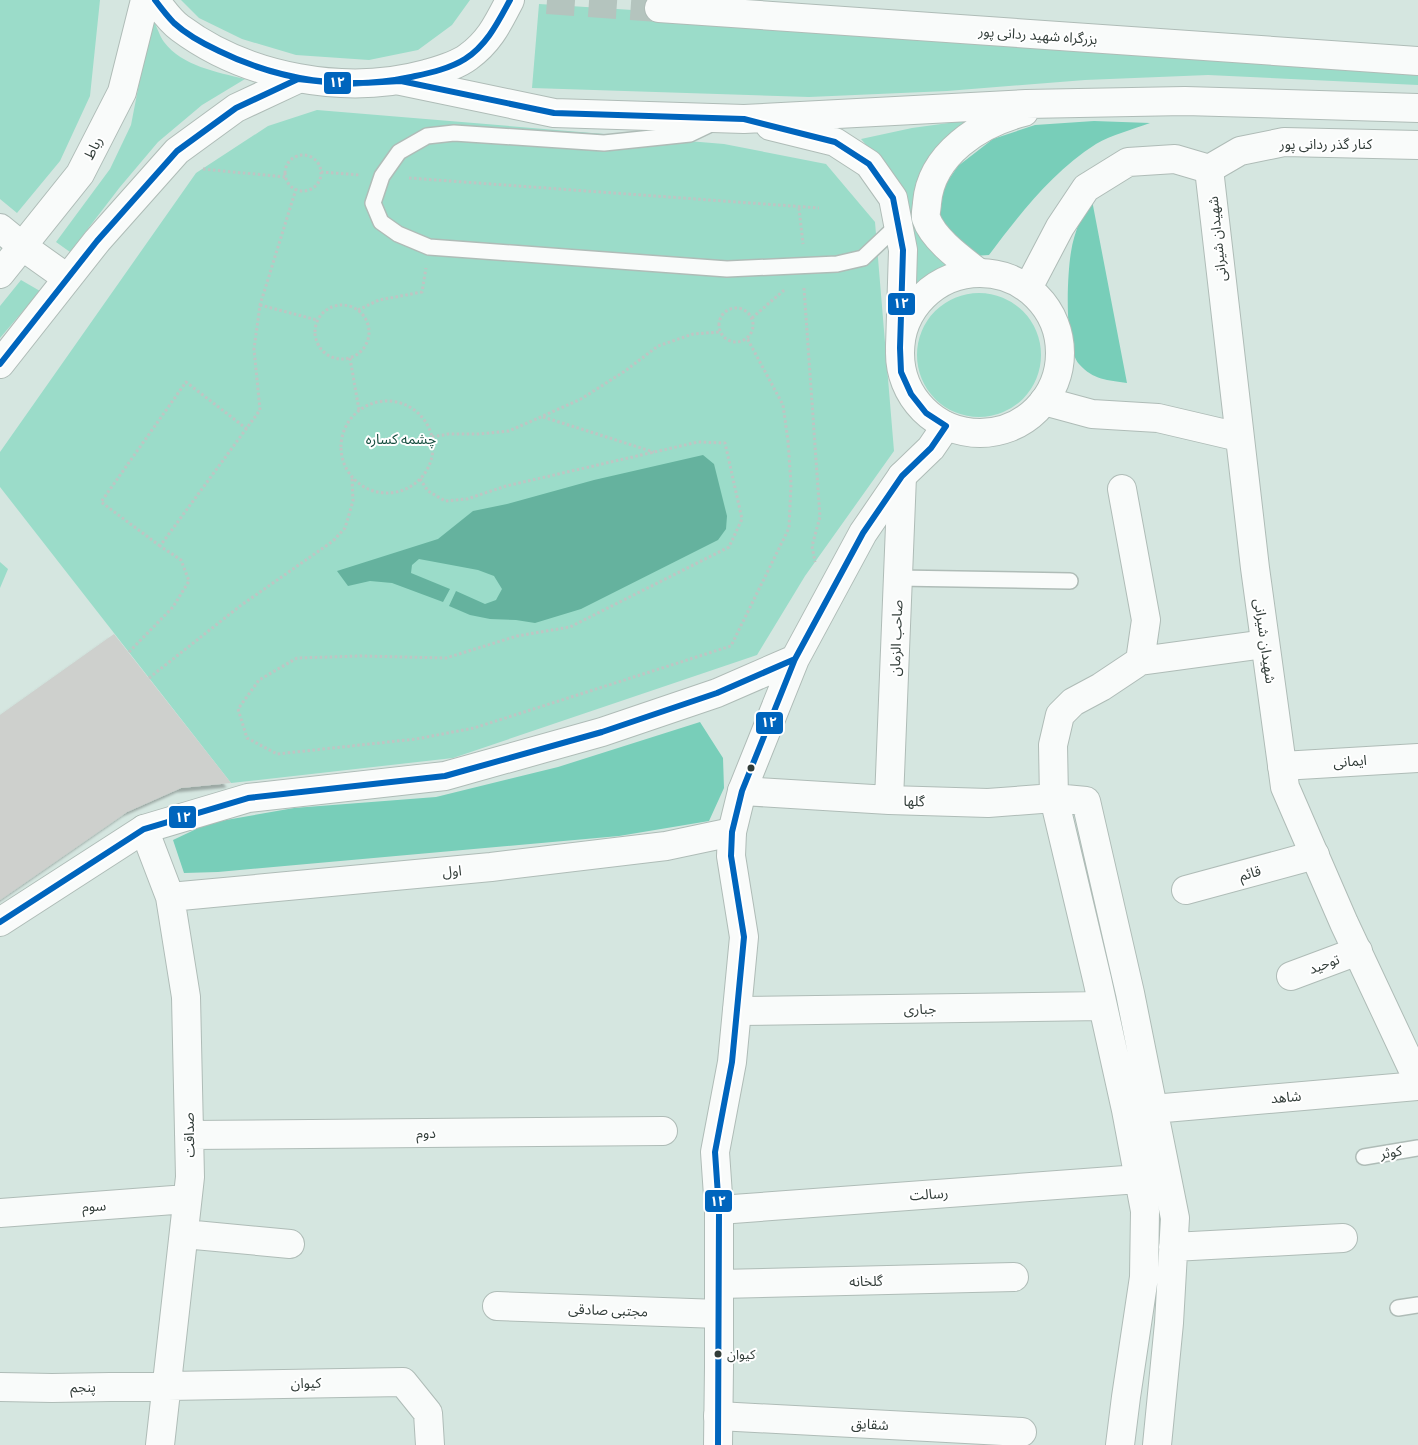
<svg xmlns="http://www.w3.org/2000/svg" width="1418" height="1445" viewBox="0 0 1418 1445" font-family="'IBM Plex Sans','Noto Sans Arabic',sans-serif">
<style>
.green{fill:#9bdcc9}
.forest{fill:#78ceb9}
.water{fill:#65b29e}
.building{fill:#ced0cd;filter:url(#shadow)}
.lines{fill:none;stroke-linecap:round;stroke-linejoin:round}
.trunk-tunnel{stroke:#b4c4be;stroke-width:28;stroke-dasharray:28 14;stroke-linecap:butt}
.service-casing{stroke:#afbcb7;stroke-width:18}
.minor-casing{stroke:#afbcb7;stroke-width:30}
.tertiary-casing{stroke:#afbcb7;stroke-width:30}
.secondary-casing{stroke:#afbcb7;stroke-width:30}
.primary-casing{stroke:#afbcb7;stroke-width:30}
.trunk-casing{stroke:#afbcb7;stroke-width:30}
.path{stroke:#bfc5c3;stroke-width:3;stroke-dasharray:2.5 2.5;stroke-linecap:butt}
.service{stroke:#f9fbfa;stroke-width:15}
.minor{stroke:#f9fbfa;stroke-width:28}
.tertiary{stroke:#f9fbfa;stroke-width:28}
.secondary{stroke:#f9fbfa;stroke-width:28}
.primary{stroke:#f9fbfa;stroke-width:28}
.trunk{stroke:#f9fbfa;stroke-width:28}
.bus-1-casing{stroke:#fff;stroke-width:10}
.bus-1{stroke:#0065bd;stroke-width:6}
.bus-dot{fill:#313c38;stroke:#fff;stroke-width:2}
.labels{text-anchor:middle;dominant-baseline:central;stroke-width:4;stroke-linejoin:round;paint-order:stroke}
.bus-label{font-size:13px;fill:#313c38;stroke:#fff;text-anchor:start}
.street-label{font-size:14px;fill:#313c38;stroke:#fff}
.park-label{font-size:14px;fill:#134c3d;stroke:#fff}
.line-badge{stroke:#fff;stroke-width:2}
.badge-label{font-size:14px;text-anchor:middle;font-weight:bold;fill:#fff}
</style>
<defs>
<filter id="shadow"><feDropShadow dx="-4.5" dy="4.5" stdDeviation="1" flood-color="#0004"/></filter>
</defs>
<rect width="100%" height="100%" fill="#d5e6e0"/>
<path class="green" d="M 0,0 L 100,0 L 90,96 L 60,161 L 17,213 L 0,199 Z
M 181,0 L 470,0 L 452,25 L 418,50 L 369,60 L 296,55 L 242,39 L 199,18 Z
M 539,4 L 648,11 L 922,36 L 1418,75 L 1418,85 L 1208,75 L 1085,80 L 947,91 L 809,97 L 532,88 Z
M 152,17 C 156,24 159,35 164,42 C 182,66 217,72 245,79 L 202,105 L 158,142 L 120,187 L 70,252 L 56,242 L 110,169 L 131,125 Z
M 317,110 L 724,144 L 826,164 L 875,222 L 894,451 L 805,576 L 757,655 L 453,758 L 231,783 L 0,487 L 0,452 L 196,173 L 268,126 Z
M 985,118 L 927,171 L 956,267 C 935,276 922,291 906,308 L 880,161 L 861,139 L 912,128 Z
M 21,280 L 40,291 L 0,338 L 0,306 Z
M917 355a62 62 0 1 1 124 0a62 62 0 1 1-124 0Z
M 0,562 L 8,569 L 0,588 Z"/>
<path class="forest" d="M 1094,121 L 1150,123 C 1134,129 1111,135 1096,144 C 1052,172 1020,214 989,255 L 974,256 L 938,223 L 936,198 L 958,166 L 993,139 L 1035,125 Z
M 1091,195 L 1127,383 C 1108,380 1093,380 1079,364 C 1064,347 1067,275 1071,252 C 1074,232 1083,213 1091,195 Z
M 700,722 L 723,758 L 724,788 L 709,821 L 619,836 L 218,872 L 184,873 L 173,840 L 209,823 L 294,808 L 436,797 L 558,767 Z"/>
<path class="water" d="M 703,455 L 714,464 L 727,516 L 726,529 L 718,540 L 581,609 L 535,623 L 516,620 L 490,619 L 470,615 L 449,606 L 456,591 L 485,604 L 496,600 L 502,589 L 494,576 L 478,570 L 419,559 L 412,565 L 411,573 L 450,589 L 443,602 L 392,583 L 370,581 L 348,586 L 337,571 L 438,539 L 473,511 L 507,504 L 594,480 Z"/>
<path class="building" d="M 114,634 L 231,783 L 181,788 L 127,812 L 0,900 L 0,715 Z"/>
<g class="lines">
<path class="trunk-tunnel" d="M 547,0 L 659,8"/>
<g class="service-casing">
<path id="service" d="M 713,123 L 690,134 L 604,143 L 454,133 L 427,136 L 399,152 L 382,176 L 373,203 L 381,222 L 398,234 L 429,247 L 727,269 L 837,264 L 863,258 L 898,225
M 898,578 L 1070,581
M 1364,1157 L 1418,1148
M 1398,1308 L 1418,1305"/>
</g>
<g class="minor-casing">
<path id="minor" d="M 1122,489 L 1146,620 L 1140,661
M 1282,766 L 1418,758
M 742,791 L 889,800 L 988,803 L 1054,798 L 1086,801 L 1130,993 L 1175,1218 L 1169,1323 L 1157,1445
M 889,800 L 902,476
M 144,829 L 170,897 L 186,997 L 190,1177 L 160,1445
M 1186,890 L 1315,855
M 170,897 L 491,867 L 666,846 L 732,832
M 1291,976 L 1358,951
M 737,1011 L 1103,1006
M 1153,1109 L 1418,1086
M 189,1135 L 663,1131
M 719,1210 L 1139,1179
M 0,1213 L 187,1199
M 184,1234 L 290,1244
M 1173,1247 L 1343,1238
M 719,1284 L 1014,1277
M 497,1306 L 719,1314
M 0,1387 L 52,1388 L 403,1382 L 428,1413 L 430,1445
M 718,1416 L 1022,1432
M 1120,1445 L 1126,1397 L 1144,1277 L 1145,1211 L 1126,1110 L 1097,979 L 1054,798 L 1053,745 L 1060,715 L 1073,702 L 1101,687 L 1140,661 L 1265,644"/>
</g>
<g class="tertiary-casing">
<path id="tertiary" d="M 1209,169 L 1255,568 L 1285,787 L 1344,923 L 1414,1072 L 1418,1086
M 1044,401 L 1092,414 L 1158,418 L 1239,437
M 0,922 L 144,829 L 248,798 L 445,776 L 602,732 L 717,693 L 795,659
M 718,1445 L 719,1367 L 719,1210 L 715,1152 L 732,1062 L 744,937 L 731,856 L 732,832 L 742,791 L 795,659 L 863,533 L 902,476 L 931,448 L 946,426"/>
</g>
<g class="secondary-casing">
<path id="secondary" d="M 0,274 L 80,174 L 122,92 L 145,0
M 0,364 L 97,241 L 177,151 L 236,108 L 298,79"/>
</g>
<g class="primary-casing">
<path id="primary" d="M 155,0 C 162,9 170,21 180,28 C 247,78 346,96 426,74 C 440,70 456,66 468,57 C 490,41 498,23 510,0
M900 353a80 80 0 1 1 160 0a80 80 0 1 1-160 0Z
M 1028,288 L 1060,227 L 1086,188 L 1128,162 L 1175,159 L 1209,169 L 1240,151 L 1284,142 L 1418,145"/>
</g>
<g class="trunk-casing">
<path id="trunk" d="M 659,8 L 1418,61
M 401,81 L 554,113 L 744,119 L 1026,104 L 1185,101 L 1418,108
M 770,126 L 835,142 L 869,164 L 893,198 L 903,250 L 900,348
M 0,228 L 22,246 L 67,278
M 979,273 C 961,259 933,239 926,218 C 925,214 927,207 927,203 C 931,154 980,123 1024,112"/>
</g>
<path class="path" d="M285 173a18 18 0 1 1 36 0a18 18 0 1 1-36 0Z
M 203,169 L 285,177
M 321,172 L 360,175
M 409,178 L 819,208
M 799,208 L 803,244
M 804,288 L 820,517 L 812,546 L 815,562
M315 332a27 27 0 1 1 54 0a27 27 0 1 1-54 0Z
M 260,305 L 317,320
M719 325a17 17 0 1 1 34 0a17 17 0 1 1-34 0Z
M 358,310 L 379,300 L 422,292 L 426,268
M 752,318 L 783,291 L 786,290
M 350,358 L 359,410
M341 447a46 46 0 1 1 92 0a46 46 0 1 1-92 0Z
M 543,417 L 654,452
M 432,437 L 448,434 L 479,434 L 509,431 L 581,399 L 625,371 L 658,346 L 693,334 L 720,332
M 420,479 L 428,491 L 445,501 L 467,499 L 506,486 L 698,442 L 725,443 L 742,519 L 729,547 L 570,627 L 517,636 L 446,658 L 361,656 L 297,658 L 259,680 L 238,709 L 247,738 L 277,754 L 416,739 L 474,728 L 731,646 L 789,528 L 791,484 L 788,441 L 783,405 L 747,338
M 160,546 L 101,502 L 186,382 L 247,429
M 129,652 L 173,607 L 189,581 L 181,560 L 160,546 L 260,410 L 254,349 L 260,305 L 296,189
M 149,678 L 240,606 L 333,541 L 345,528 L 353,501 L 352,477"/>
<use href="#service" class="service"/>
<use href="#minor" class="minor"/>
<use href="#tertiary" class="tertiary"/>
<use href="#secondary" class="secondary"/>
<use href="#primary" class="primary"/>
<use href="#trunk" class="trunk"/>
<g class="bus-1-casing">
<path id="bus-1" d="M 155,0 C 161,8 167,16 174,23 C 187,35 204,44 219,51 C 278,80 346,91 411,77 C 429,73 449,69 465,59 C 487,45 498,22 510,0
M 298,79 L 344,84 L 401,81 L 554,113 L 744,119 L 835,142 L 869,164 L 893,198 L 903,250 L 900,348 L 901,372 L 911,394 L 926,413 L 946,426 L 931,448 L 902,476 L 863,533 L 795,659 L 742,791 L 732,832 L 731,856 L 744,937 L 732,1062 L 715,1152 L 719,1210 L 718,1445
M 0,364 L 97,241 L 177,151 L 236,108 L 298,79
M 0,922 L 144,829 L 248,798 L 445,776 L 602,732 L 717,693 L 795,659"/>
</g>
<use href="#bus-1" class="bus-1"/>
</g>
<g class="bus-dot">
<circle cx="751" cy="768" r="4.5"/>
<circle cx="718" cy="1354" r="4.5"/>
</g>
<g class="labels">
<g class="bus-label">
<text x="727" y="1354">کیوان</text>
</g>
<g class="street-label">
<text transform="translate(1038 35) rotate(4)">بزرگراه شهید ردانی پور</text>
<text x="1326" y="144">کنار گذر ردانی پور</text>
<text transform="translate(93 148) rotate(-63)">رباط</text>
<text transform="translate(1217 239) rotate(-96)">شهیدان شیرانی</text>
<text transform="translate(896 638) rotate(-88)">صاحب الزمان</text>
<text transform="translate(1265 641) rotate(82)">شهیدان شیرانی</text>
<text transform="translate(1350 761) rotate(-4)">ایمانی</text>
<text transform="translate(914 801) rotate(2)">گلها</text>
<text transform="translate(452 871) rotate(-5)">اول</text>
<text transform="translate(1250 873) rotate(-15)">قائم</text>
<text transform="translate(1324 964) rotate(-21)">توحید</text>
<text transform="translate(920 1009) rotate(-1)">جباری</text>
<text transform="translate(1286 1097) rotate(-5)">شاهد</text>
<text x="426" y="1133">دوم</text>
<text transform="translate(189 1135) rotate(-91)">صداقت</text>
<text transform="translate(1391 1152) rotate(-10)">کوثر</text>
<text transform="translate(929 1194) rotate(-4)">رسالت</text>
<text transform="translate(94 1206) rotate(-4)">سوم</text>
<text transform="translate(866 1281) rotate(-1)">گلخانه</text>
<text transform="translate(608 1310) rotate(2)">مجتبی صادقی</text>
<text transform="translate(306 1383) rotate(-1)">کیوان</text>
<text transform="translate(83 1387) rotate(-1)">پنجم</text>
<text transform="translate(870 1424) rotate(3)">شقایق</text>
</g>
<g class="park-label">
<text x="401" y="439">چشمه کساره</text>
</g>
</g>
<g class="line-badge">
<rect x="323" y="71" width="29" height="24" rx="5" fill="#0065bd"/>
<rect x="887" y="292" width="29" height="24" rx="5" fill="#0065bd"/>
<rect x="755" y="711" width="29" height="24" rx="5" fill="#0065bd"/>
<rect x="168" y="805" width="29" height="24" rx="5" fill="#0065bd"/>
<rect x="704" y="1189" width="29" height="24" rx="5" fill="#0065bd"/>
</g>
<g class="badge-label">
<text x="337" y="87">۱۲</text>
<text x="901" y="308">۱۲</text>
<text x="769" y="727">۱۲</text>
<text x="183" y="822">۱۲</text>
<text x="718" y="1206">۱۲</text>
</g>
</svg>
